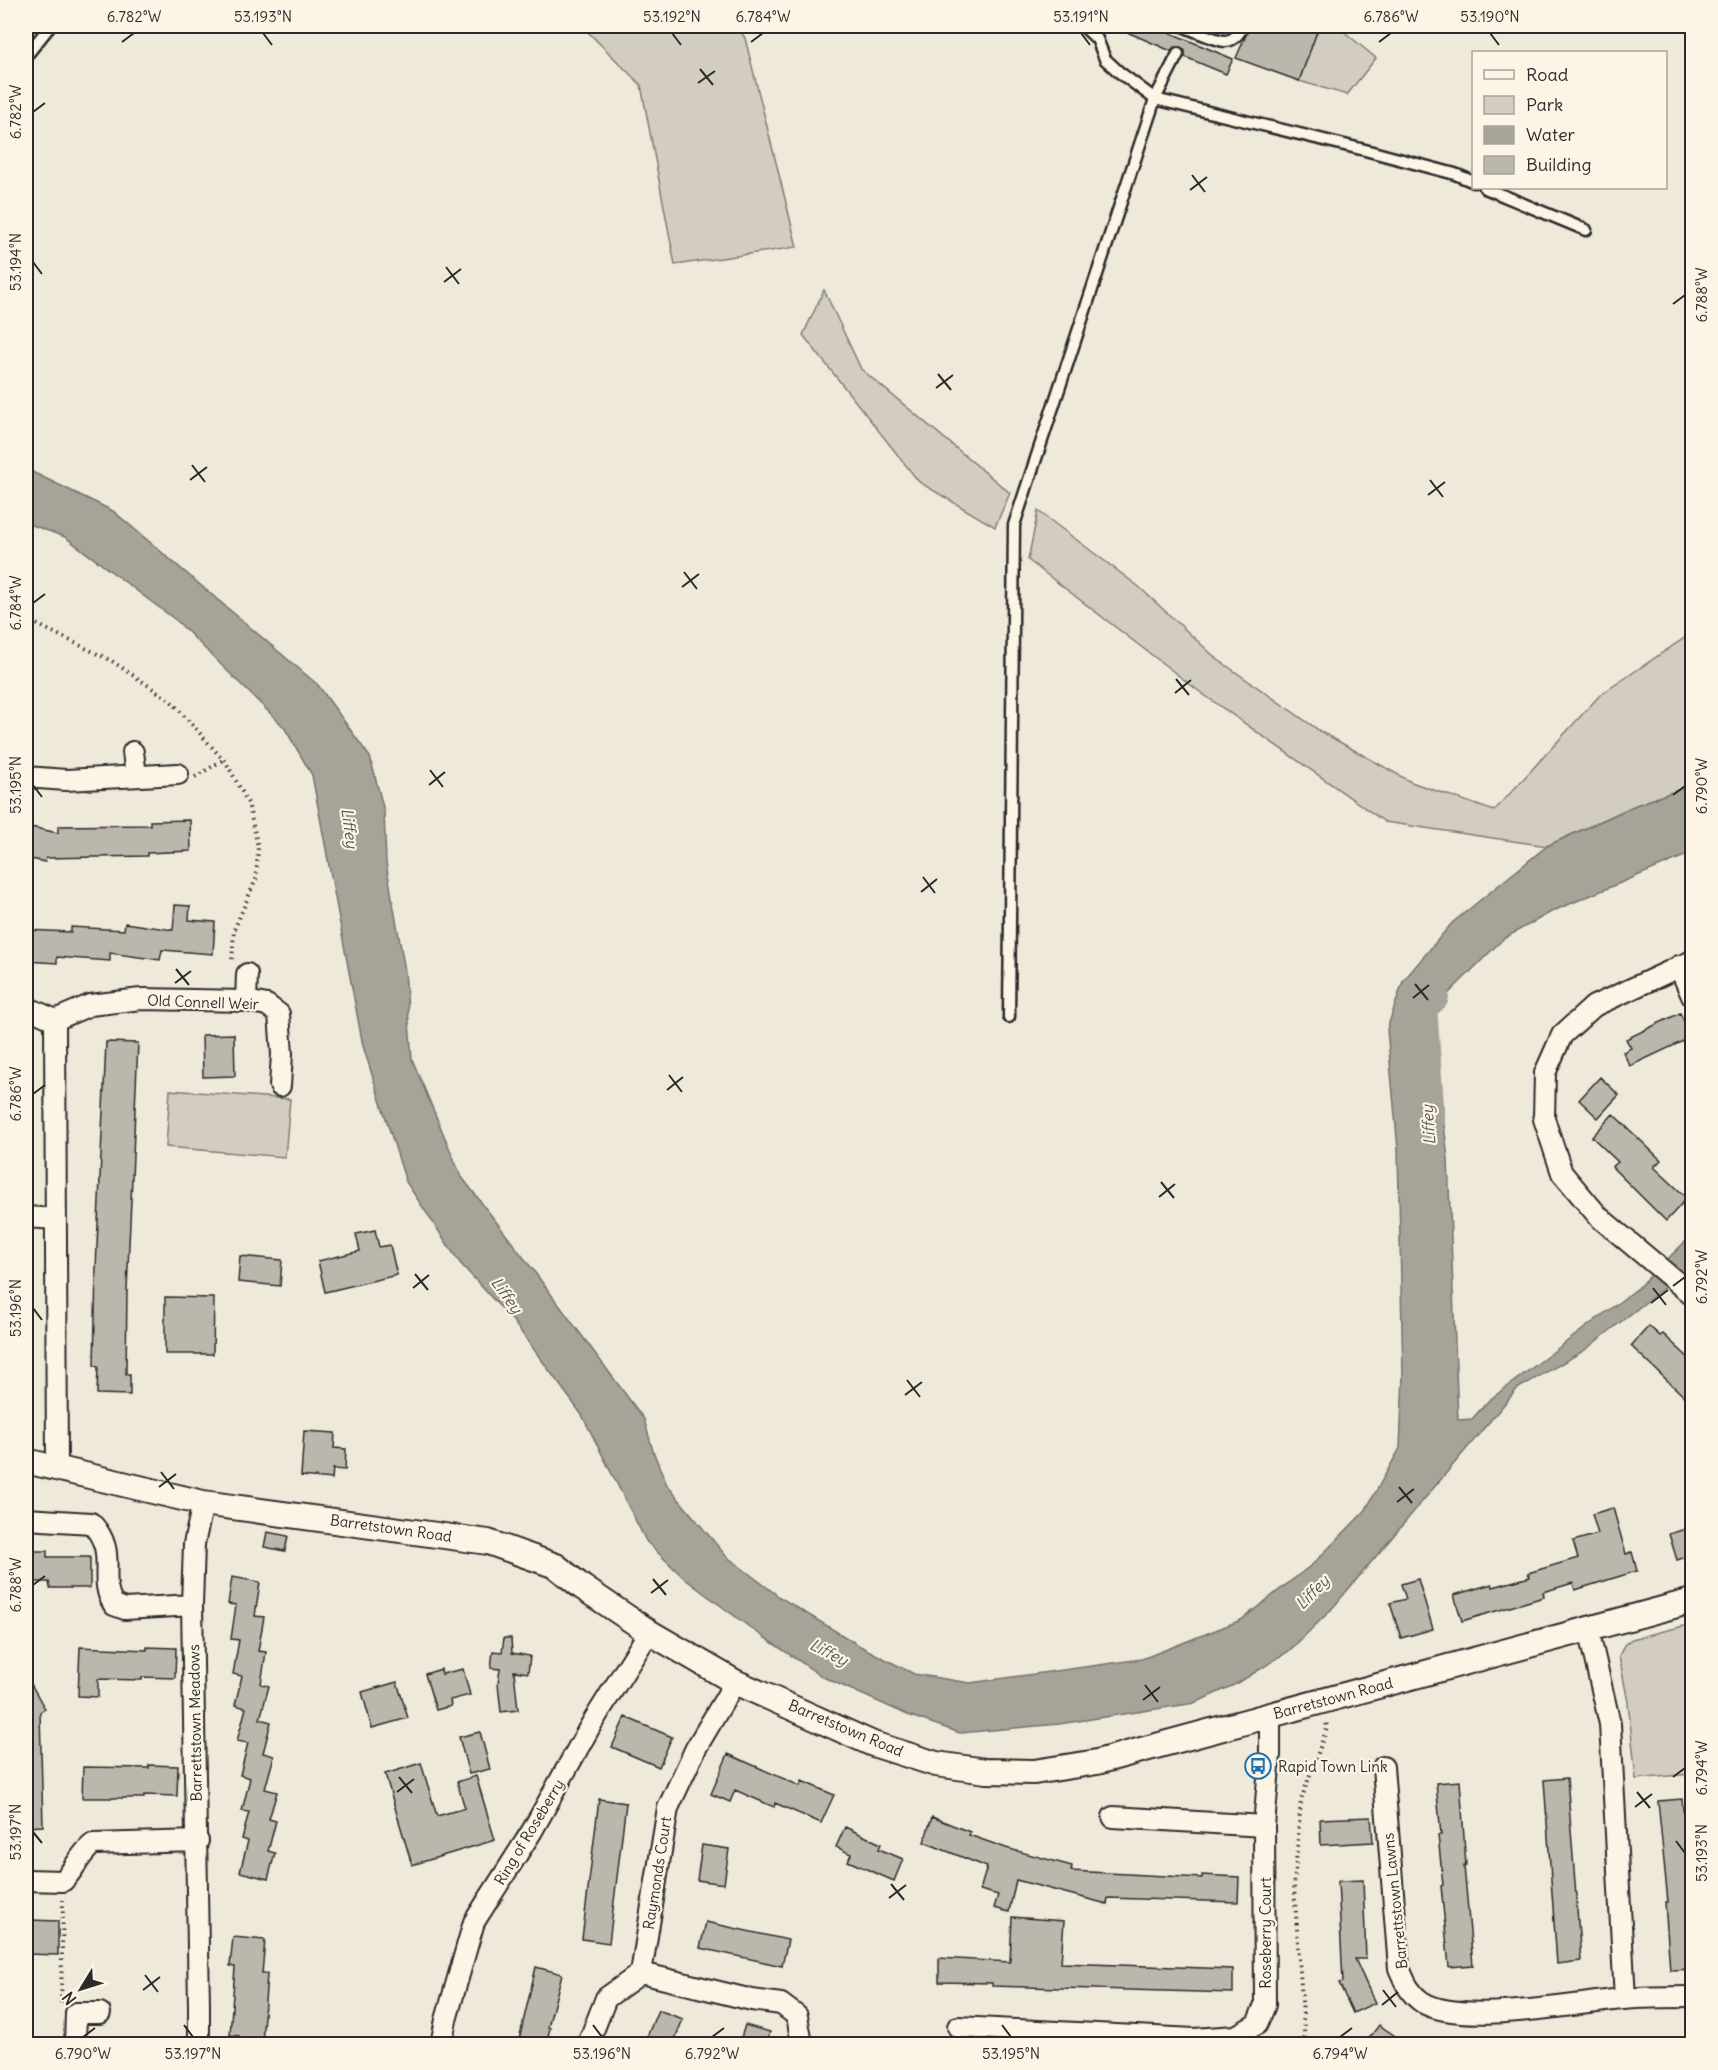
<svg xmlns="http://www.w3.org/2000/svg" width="1718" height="2070" viewBox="0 0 1718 2070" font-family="Delius,sans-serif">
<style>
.green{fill:#d2cdc0;stroke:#7e7c76;stroke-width:1.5}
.water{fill:#a6a399;stroke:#75736d;stroke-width:1.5}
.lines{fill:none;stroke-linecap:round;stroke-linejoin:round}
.river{stroke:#a6a399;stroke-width:34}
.building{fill:#bcb7ac;stroke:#2b2b2b;stroke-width:1.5}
.service-casing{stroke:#2b2b2b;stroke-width:15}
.minor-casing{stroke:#2b2b2b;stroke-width:24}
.tertiary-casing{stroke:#2b2b2b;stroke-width:28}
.path{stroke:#2b2b2b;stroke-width:4;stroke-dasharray:1.5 4.5;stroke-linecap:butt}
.service{stroke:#fcf5e5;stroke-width:10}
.minor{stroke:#fcf5e5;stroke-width:20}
.tertiary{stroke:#fcf5e5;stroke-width:24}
.ticks{fill:none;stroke:#2b2b2b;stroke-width:2}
.labels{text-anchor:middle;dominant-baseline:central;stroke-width:4.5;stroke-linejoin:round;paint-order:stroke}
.street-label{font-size:15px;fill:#2b2b2b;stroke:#fcf5e5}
.poi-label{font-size:15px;fill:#2b2b2b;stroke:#fcf5e5;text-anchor:start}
.water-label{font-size:16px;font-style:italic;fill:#565552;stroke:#fcf5e5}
.neatline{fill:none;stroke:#2b2b2b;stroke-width:2}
.ticks-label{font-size:15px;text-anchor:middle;fill:#2b2b2b}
</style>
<rect width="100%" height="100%" fill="#efe9da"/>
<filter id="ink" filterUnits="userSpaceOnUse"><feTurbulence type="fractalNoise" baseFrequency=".0167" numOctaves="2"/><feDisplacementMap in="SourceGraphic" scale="12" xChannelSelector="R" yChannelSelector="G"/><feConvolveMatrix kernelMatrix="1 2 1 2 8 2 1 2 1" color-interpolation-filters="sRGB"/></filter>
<g filter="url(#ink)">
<path class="green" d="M 582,26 L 737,26 L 745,38 L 797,247 L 675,265 L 641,85 Z
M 1319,26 L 1337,26 L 1376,58 L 1347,95 L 1299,81 Z
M 824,290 L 861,369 L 1010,493 L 995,527 L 919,482 L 803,335 Z
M 1038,511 L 1138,586 L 1217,659 L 1320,731 L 1411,782 L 1494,811 L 1600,695 L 1692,633 L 1692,785 L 1636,805 L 1547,846 L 1385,822 L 1200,692 L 1028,560 Z
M 170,1090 L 290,1099 L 285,1157 L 166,1147 Z
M 1692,1624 L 1692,1774 L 1636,1779 L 1628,1702 L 1619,1656 L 1624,1645 L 1632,1639 Z"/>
<path class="water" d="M 26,469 L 113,511 L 318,685 L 370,757 L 384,811 L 386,863 L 405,971 L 412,1059 L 461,1176 L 530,1266 L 644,1419 L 653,1451 L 667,1485 L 726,1556 L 781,1598 L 860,1646 L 914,1674 L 970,1683 L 1142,1659 L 1241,1620 L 1314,1563 L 1365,1511 L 1400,1448 L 1403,1375 L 1398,1149 L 1387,1029 L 1403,981 L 1452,923 L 1547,846 L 1636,805 L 1692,785 L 1692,853 L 1553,911 L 1503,939 L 1448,994 L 1416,1047 L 1420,1065 L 1441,1098 L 1448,1159 L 1458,1420 L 1472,1419 L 1488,1401 L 1638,1288 L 1692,1235 L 1692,1266 L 1585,1350 L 1517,1389 L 1330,1611 L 1289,1651 L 1238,1683 L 1195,1703 L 1059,1724 L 960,1733 L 908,1715 L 823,1677 L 752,1629 L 685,1579 L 646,1541 L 582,1415 L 513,1321 L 460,1263 L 406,1182 L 363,1046 L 312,775 L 284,727 L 177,621 L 65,537 L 26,523 Z"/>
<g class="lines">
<path class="river" d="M 1428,1120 L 1420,1007 L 1432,996"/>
</g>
<path class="building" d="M 1113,26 L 1154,26 L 1233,59 L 1226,74 L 1185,57 L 1185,50 L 1181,47 L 1174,47 L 1171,51 Z
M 1250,26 L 1319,26 L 1299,81 L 1236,58 Z
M 190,820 L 191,851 L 147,853 L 147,856 L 46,858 L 45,862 L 26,858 L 26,826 L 58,833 L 58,826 L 150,825 L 150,821 Z
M 175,905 L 190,906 L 189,920 L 215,922 L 213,954 L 162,950 L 160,960 L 110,953 L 110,961 L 57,957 L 57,963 L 26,961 L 26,930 L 71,932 L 71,927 L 124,930 L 125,923 L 173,930 Z
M 1680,1013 L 1692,1037 L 1630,1066 L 1623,1052 L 1631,1048 L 1626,1039 Z
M 234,1034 L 235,1076 L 203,1077 L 202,1035 Z
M 106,1042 L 138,1043 L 127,1290 L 126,1374 L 130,1374 L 130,1395 L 97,1394 L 98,1367 L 94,1366 L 96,1268 Z
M 1600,1077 L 1619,1095 L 1598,1118 L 1579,1100 Z
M 1613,1114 L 1661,1160 L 1654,1167 L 1687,1198 L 1666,1221 L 1612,1167 L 1618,1162 L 1592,1137 Z
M 375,1230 L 379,1247 L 390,1245 L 397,1275 L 325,1292 L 318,1261 L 360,1251 L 356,1234 Z
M 240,1256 L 282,1260 L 280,1286 L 238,1282 Z
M 165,1297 L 214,1298 L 213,1354 L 165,1354 Z
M 1649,1326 L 1660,1336 L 1663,1334 L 1692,1361 L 1692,1404 L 1631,1346 Z
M 304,1431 L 335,1433 L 334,1448 L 346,1449 L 345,1470 L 333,1469 L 332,1479 L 301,1476 Z
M 1613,1508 L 1626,1554 L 1632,1552 L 1637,1571 L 1575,1590 L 1573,1583 L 1543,1592 L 1544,1597 L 1462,1621 L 1454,1595 L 1492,1584 L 1493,1587 L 1530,1577 L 1528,1573 L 1578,1558 L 1573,1541 L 1598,1534 L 1592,1514 Z
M 1692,1527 L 1692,1555 L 1677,1560 L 1669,1534 Z
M 267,1532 L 288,1536 L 285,1551 L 264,1547 Z
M 26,1551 L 47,1551 L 47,1557 L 90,1557 L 90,1588 L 50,1588 L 49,1582 L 26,1582 Z
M 232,1577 L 260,1582 L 255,1616 L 264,1617 L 258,1651 L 266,1652 L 261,1684 L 269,1686 L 260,1719 L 271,1722 L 263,1753 L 274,1756 L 265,1789 L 277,1792 L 269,1819 L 276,1821 L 268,1851 L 275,1853 L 268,1879 L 240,1872 L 248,1841 L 242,1839 L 249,1812 L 242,1811 L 250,1778 L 240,1775 L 248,1743 L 237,1741 L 246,1708 L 235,1705 L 242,1676 L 233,1674 L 239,1640 L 231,1639 L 236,1605 L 228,1604 Z
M 1418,1579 L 1433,1629 L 1401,1638 L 1390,1603 L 1406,1599 L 1401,1584 Z
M 504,1638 L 511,1638 L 512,1653 L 530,1656 L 528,1673 L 514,1671 L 518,1710 L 501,1712 L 498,1684 L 500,1669 L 491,1668 L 493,1651 L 502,1652 Z
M 80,1647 L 147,1650 L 147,1647 L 176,1648 L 175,1678 L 142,1677 L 142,1680 L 98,1679 L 98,1697 L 78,1696 Z
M 441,1669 L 442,1674 L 463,1669 L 470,1695 L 450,1700 L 451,1706 L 436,1710 L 425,1674 Z
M 26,1675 L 45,1709 L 40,1712 L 43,1826 L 26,1827 Z
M 397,1682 L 408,1718 L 372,1728 L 362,1692 Z
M 625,1717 L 672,1737 L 659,1767 L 612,1747 Z
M 480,1732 L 490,1769 L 469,1774 L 459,1737 Z
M 728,1754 L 800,1786 L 802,1781 L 834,1795 L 821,1823 L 775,1803 L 774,1807 L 735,1790 L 730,1802 L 711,1794 Z
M 421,1763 L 437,1816 L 465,1808 L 457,1782 L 476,1776 L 495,1840 L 412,1865 L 385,1774 Z
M 149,1765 L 178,1766 L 177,1796 L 144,1795 L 144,1798 L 82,1798 L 83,1767 L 149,1768 Z
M 1567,1778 L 1581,1961 L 1557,1964 L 1544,1780 Z
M 1460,1781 L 1466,1866 L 1464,1866 L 1473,1965 L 1449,1967 L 1441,1886 L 1443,1885 L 1438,1835 L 1441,1835 L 1436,1783 Z
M 599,1799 L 626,1803 L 609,1943 L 582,1939 Z
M 1682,1799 L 1690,1881 L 1687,1881 L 1692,1932 L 1692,1969 L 1670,1970 L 1665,1902 L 1668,1902 L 1658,1801 Z
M 932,1817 L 970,1832 L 969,1835 L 1006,1848 L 1072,1866 L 1071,1871 L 1202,1878 L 1202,1875 L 1239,1877 L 1238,1902 L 1108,1898 L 1107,1904 L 1016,1880 L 1009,1912 L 994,1908 L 998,1895 L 980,1890 L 987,1867 L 924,1842 Z
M 1371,1817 L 1373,1842 L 1321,1845 L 1320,1819 Z
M 845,1827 L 881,1844 L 879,1849 L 903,1859 L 894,1881 L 848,1861 L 851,1854 L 836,1847 Z
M 702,1845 L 729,1849 L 724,1884 L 697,1880 Z
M 1363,1880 L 1366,1959 L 1355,1959 L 1375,2003 L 1353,2013 L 1339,1983 L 1343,1982 L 1338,1881 Z
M 1012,1917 L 1064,1921 L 1061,1963 L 1233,1969 L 1233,1993 L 992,1986 L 992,1983 L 939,1982 L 939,1958 L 1010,1962 Z
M 28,1920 L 58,1921 L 58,1955 L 27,1954 Z
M 706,1922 L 788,1940 L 782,1966 L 700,1948 Z
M 233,1937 L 265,1940 L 262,1974 L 267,1974 L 262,2044 L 237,2044 L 239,2036 L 230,2035 L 235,1967 L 230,1966 Z
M 536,1967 L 562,1974 L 548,2027 L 550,2028 L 546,2044 L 518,2044 Z
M 658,2010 L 683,2019 L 673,2044 L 644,2044 Z
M 745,2025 L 770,2032 L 767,2044 L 739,2044 Z
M 1379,2025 L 1407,2044 L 1365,2044 Z"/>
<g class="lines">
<g class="service-casing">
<path id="service" d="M 1083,26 L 1097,39 L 1105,59 L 1119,72 L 1155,99 L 1365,150 L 1455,174 L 1474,182
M 1183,26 C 1190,29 1218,41 1225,41 C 1234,41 1240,32 1243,26
M 26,56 L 50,26
M 1485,188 L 1586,230
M 1009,1017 L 1014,525 L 1155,99 L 1178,54"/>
</g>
<g class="minor-casing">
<path id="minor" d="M 133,752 L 136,775
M 26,777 L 66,780 L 178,774
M 1692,961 L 1594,1006 L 1562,1035 L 1545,1073 L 1544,1119 L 1562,1173 L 1599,1217 L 1692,1295
M 1679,966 L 1692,996
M 246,1001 L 247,974
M 26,1007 L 55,1020 L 90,1005 L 141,999 L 246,1001 L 267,1005 L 279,1014 L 282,1054 L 280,1086
M 55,1020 L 57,1468
M 26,1217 L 56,1219
M 26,1519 L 91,1523 C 120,1553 96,1578 114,1605 L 125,1609 L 192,1605
M 1588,1629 L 1610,1724 L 1625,1999
M 1383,1767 L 1399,1968 C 1405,1982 1409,1993 1422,2002 C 1460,2026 1577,2003 1623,1999 C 1646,1997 1670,1997 1692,1997
M 1113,1817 L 1264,1826
M 26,1880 L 63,1881 C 75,1869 80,1854 93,1844 L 198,1841
M 641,1973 L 752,2000 L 781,2004 L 797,2016 L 802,2044
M 958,2027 L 1194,2039 L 1236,2036 L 1257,2024 L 1265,2005 L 1264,1826 L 1270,1755 L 1270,1715
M 75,2044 L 76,2013 L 100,2013
M 195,2044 L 199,2039 L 199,2005 L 192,1605 L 194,1544 L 203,1503
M 441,2044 L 446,2020 L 474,1922 L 532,1831 L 592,1723 L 649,1632
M 588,2044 L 606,1998 L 641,1973 L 668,1808 L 696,1748 L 735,1682"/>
</g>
<g class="tertiary-casing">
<path id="tertiary" d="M 26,1461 L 203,1503 L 488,1542 L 556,1566 L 582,1587 L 649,1632 L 735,1682 L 873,1744 L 936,1764 L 986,1771 L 1034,1772 L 1097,1762 L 1692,1601"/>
</g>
<path class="path" d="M 26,619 L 112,661 L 171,701 L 227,764 L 248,803 L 258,847 L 256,879 L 234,930 L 232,963
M 195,777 L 223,760
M 61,2003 L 63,1900
M 1305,2044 L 1294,1886 L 1301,1800 L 1327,1728 L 1326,1721"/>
<use href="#service" class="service"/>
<use href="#minor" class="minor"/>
<use href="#tertiary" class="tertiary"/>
</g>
</g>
<path class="ticks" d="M 263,33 L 272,45M 672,33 L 681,45M 1081,33 L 1090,45M 1490,33 L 1499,45M 122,42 L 134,33M 751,42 L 763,33M 1379,42 L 1391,33M 700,69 L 713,85M 698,83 L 715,71M 33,112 L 45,103M 1192,175 L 1205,192M 1190,190 L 1207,177M 33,262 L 42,274M 446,267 L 459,284M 444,282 L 461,269M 1673,304 L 1685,295M 938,374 L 951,390M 936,388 L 953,375M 192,465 L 205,482M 190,480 L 207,467M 1430,480 L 1443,497M 1428,495 L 1445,482M 684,572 L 697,589M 682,587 L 699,574M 33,603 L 45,594M 1176,679 L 1189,695M 1175,693 L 1191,680M 430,770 L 443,787M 33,785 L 42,797M 429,785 L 445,772M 1673,795 L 1685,786M 923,877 L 935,893M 921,892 L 937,879M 176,969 L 189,985M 175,983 L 191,971M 1415,984 L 1428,1000M 1413,998 L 1429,985M 669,1075 L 682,1092M 667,1090 L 683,1077M 33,1094 L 45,1085M 1161,1182 L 1174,1198M 1159,1197 L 1175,1184M 415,1274 L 428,1290M 1673,1286 L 1685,1277M 413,1288 L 429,1275M 1653,1288 L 1666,1305M 1651,1303 L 1668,1290M 33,1308 L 42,1320M 907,1380 L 920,1397M 905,1395 L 922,1382M 161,1472 L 174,1489M 159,1487 L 176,1474M 1399,1487 L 1412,1503M 1397,1502 L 1414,1489M 653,1579 L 666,1595M 33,1585 L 45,1576M 651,1593 L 668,1580M 1145,1685 L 1158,1702M 1143,1700 L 1160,1687M 399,1777 L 412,1793M 1673,1777 L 1685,1768M 397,1792 L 414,1779M 1637,1792 L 1650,1808M 1635,1807 L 1652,1794M 33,1832 L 42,1843M 1676,1841 L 1685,1853M 891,1884 L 904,1900M 889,1898 L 906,1885M 145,1975 L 158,1992M 143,1990 L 160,1977M 1383,1990 L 1396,2007M 1382,2005 L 1398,1992M 184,2025 L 193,2037M 593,2025 L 602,2037M 1002,2025 L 1011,2037M 83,2037 L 95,2028M 712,2037 L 724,2028M 1340,2037 L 1352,2028"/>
<defs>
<g id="bus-ring" transform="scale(1.35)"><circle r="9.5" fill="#fcf5e5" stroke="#1f6fb2" stroke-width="1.5"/><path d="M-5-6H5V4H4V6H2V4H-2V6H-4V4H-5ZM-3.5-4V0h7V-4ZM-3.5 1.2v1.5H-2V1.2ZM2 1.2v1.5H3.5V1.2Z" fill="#1f6fb2"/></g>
</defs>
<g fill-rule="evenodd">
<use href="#bus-ring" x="1258" y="1766"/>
</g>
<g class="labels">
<g class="street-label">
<text transform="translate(203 1002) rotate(2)">Old Connell Weir</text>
<text transform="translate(391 1528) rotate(8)">Barretstown Road</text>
<text transform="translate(1333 1698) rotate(-15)">Barretstown Road</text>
<text transform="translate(195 1723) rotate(-91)">Barrettstown Meadows</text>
<text transform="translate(846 1728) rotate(23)">Barretstown Road</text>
<text transform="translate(529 1832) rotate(-59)">Ring of Roseberry</text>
<text transform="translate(657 1873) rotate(-81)">Raymonds Court</text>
<text transform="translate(1395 1901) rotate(-96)">Barrettstown Lawns</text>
<text transform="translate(1265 1933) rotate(-90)">Roseberry Court</text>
</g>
<g class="poi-label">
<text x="1278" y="1766">Rapid Town Link</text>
</g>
<g class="water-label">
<text transform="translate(350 828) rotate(82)">Liffey</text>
<text transform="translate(1428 1125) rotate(-94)">Liffey</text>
<text transform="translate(507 1295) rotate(54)">Liffey</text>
<text transform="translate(1312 1592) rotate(-46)">Liffey</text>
<text transform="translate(829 1652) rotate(27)">Liffey</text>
</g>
</g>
<rect width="1718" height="2070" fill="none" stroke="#fcf5e5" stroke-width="66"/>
<rect x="1472" y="51" width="195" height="138" fill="#fcf5e5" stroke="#a8a49b" stroke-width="1.5"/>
<rect x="1484" y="70" width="30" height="9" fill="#fcf5e5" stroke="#a8a49b" stroke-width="1.5"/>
<text x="1526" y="81" font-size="18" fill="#2b2b2b">Road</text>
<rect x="1484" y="96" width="30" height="18" fill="#d2cdc0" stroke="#a8a49b" stroke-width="1.5"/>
<text x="1526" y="111" font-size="18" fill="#2b2b2b">Park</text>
<rect x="1484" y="126" width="30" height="18" fill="#a6a399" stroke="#a8a49b" stroke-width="1.5"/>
<text x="1526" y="141" font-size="18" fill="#2b2b2b">Water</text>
<rect x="1484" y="156" width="30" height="18" fill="#bcb7ac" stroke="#a8a49b" stroke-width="1.5"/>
<text x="1526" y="171" font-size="18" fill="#2b2b2b">Building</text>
<g transform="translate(81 1989) rotate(232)" stroke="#fcf5e5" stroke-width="4.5" paint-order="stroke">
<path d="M0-4.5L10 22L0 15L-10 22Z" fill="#2b2b2b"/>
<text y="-9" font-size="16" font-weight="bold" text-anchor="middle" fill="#2b2b2b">N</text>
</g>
<rect x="33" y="33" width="1652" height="2004" class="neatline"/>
<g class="ticks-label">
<text x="134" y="22">6.782°W</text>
<text x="263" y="22">53.193°N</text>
<text x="672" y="22">53.192°N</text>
<text x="763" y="22">6.784°W</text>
<text x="1081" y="22">53.191°N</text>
<text x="1391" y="22">6.786°W</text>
<text x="1490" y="22">53.190°N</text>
<text transform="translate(16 112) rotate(-90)" y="5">6.782°W</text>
<text transform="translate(16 262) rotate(-90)" y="5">53.194°N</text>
<text transform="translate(1702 295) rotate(-90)" y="5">6.788°W</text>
<text transform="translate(16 603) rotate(-90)" y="5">6.784°W</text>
<text transform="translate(16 785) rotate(-90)" y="5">53.195°N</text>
<text transform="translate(1702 786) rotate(-90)" y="5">6.790°W</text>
<text transform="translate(16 1094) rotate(-90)" y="5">6.786°W</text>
<text transform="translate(1702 1277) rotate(-90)" y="5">6.792°W</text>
<text transform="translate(16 1308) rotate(-90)" y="5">53.196°N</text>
<text transform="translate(16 1585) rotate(-90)" y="5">6.788°W</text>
<text transform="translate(1702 1768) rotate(-90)" y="5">6.794°W</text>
<text transform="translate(16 1832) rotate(-90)" y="5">53.197°N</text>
<text transform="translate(1702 1853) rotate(-90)" y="5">53.193°N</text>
<text x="83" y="2059">6.790°W</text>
<text x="193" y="2059">53.197°N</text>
<text x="602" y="2059">53.196°N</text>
<text x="712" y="2059">6.792°W</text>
<text x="1011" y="2059">53.195°N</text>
<text x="1340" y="2059">6.794°W</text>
</g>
</svg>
